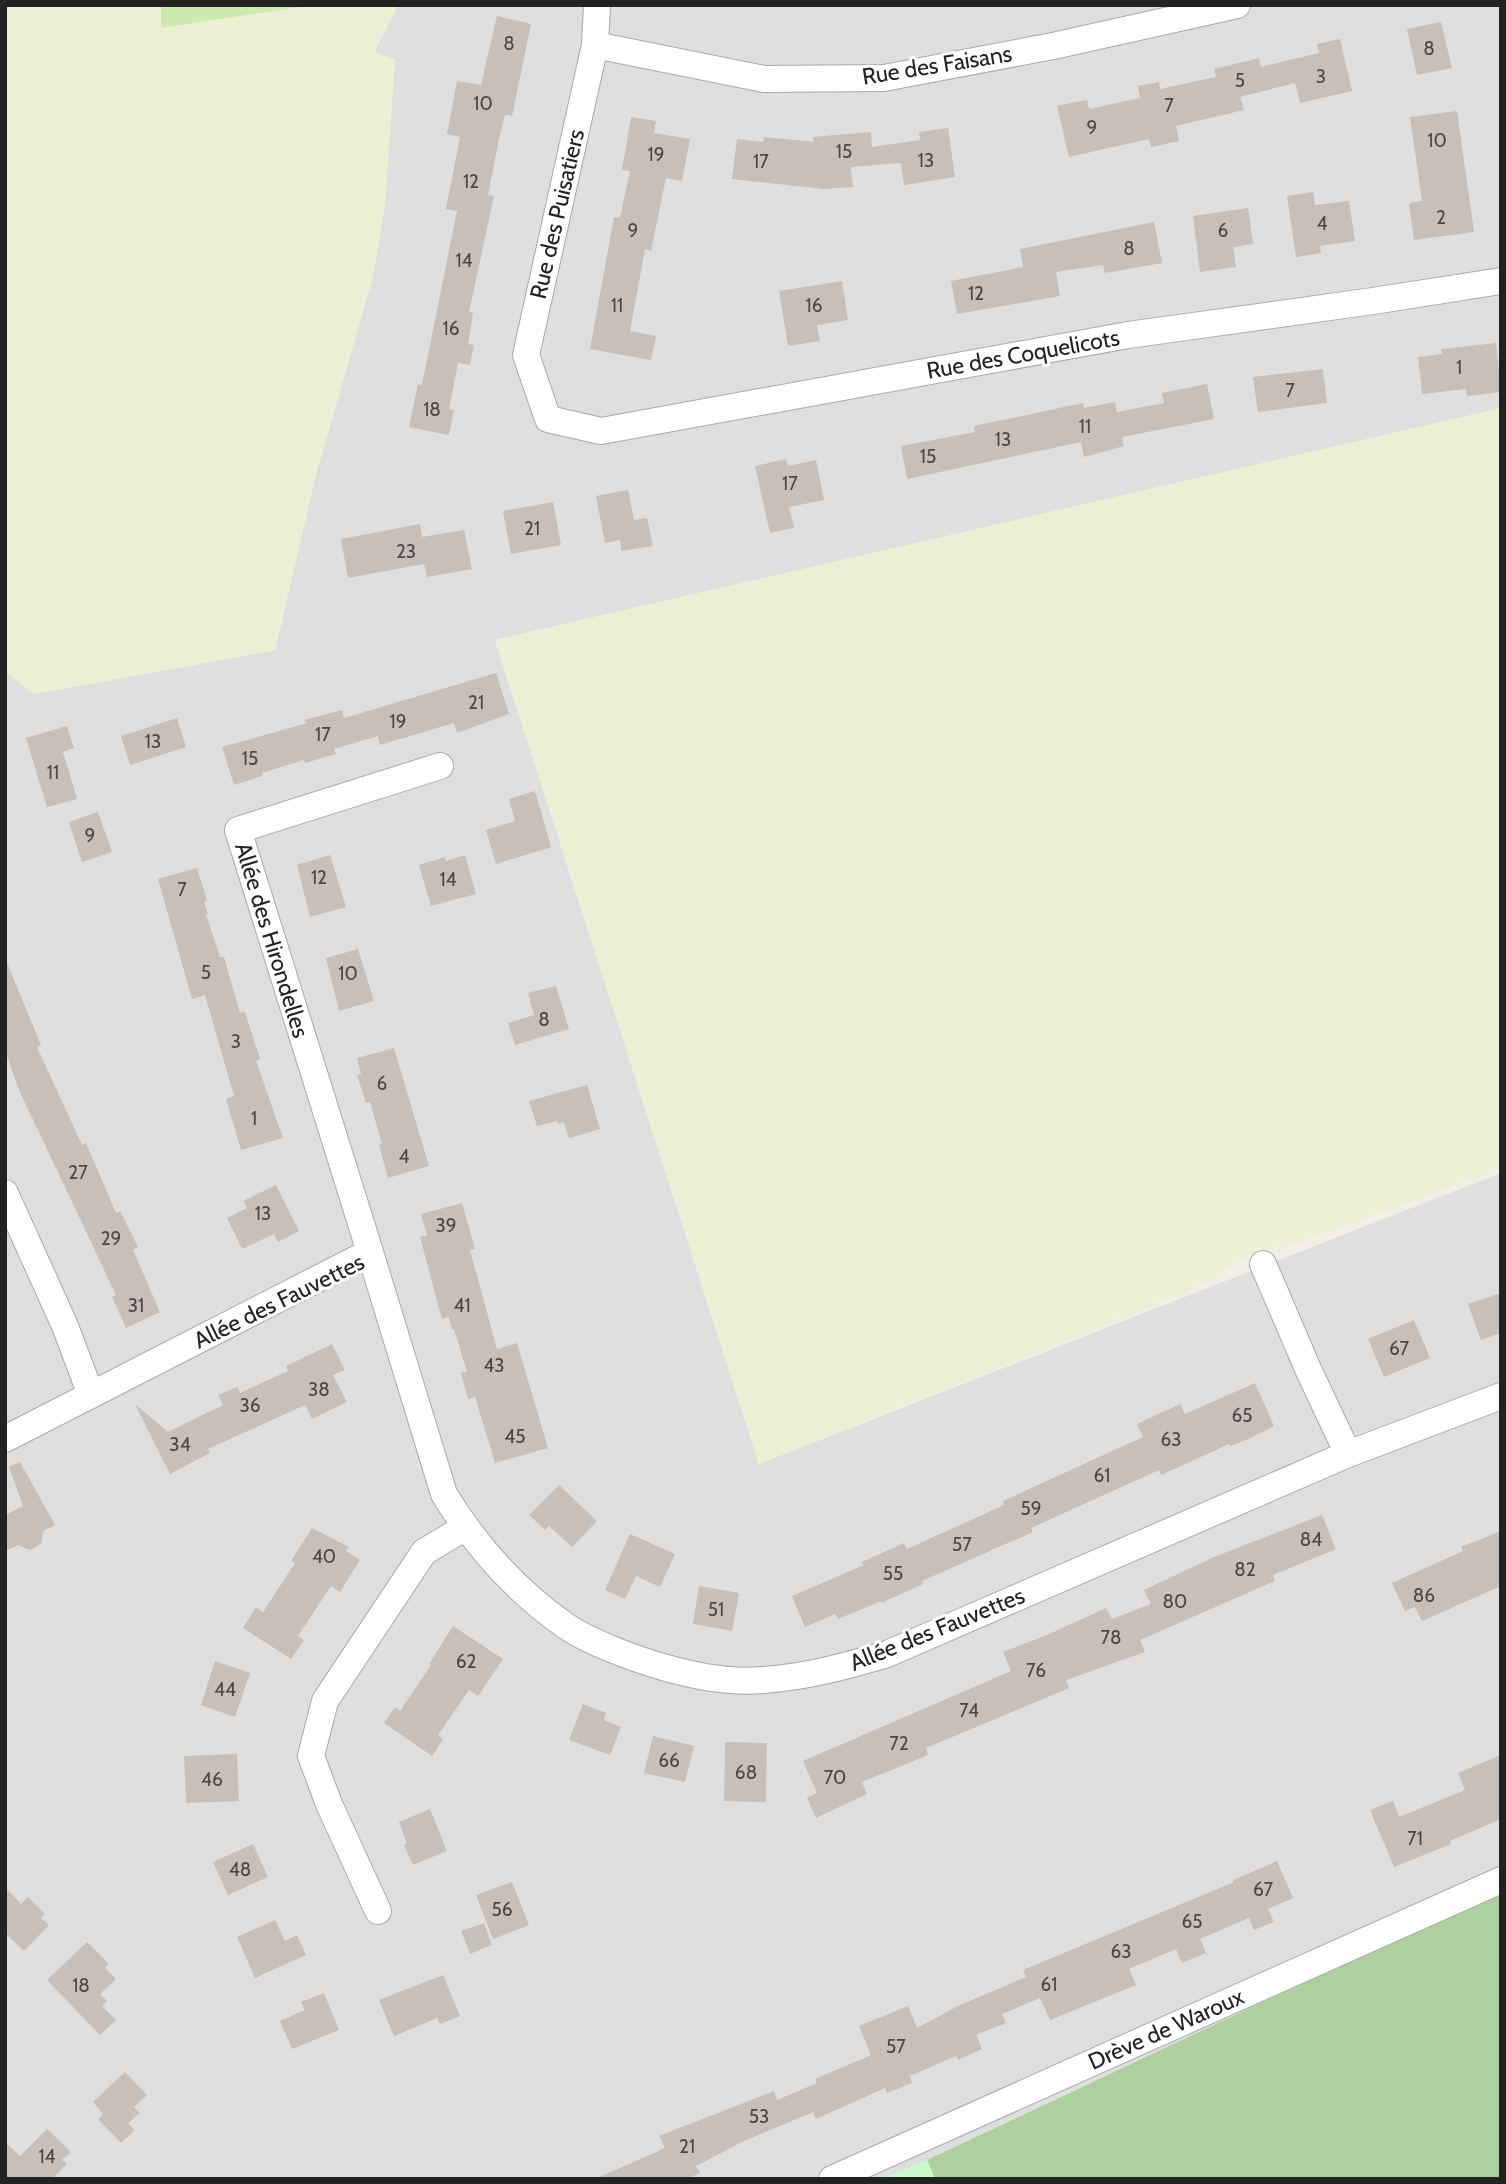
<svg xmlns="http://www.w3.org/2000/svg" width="1506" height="2184" viewBox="0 0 1506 2184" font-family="Cabin,sans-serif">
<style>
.residential{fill:#e0dfdf}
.farmland{fill:#eef0d5}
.grass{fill:#cdebb0}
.forest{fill:#add19e}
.park{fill:#c8facc}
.building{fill:#c7bfb8}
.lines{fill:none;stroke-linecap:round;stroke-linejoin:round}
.street-casing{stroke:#a9a9a9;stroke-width:28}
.street{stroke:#fff;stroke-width:26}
.labels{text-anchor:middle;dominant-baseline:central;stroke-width:6;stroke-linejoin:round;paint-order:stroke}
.number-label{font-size:19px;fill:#4b4948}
.street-label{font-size:23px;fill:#222;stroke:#fff}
</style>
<rect width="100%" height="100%" fill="#f2efe9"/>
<path class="residential" d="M 398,5 L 1501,5 L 1501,441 L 1212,475 L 495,640 L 759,1464 L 1501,1173 L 1501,2179 L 5,2179 L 5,671 L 34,694 L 275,650 L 315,478 L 395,59 L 374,53 Z"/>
<path class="farmland" d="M 5,5 L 161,5 L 161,28 L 314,5 L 398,5 L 374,52 L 395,59 L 385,206 L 373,277 L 315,478 L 275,650 L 34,694 L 5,671 Z
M 1501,408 L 1501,1169 L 1297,1244 L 1260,1250 L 1197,1288 L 759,1464 L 495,640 Z"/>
<path class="grass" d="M 161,5 L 314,5 L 161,28 Z"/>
<path class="forest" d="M 1501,1890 L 1501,2179 L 935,2179 L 927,2160 Z"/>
<path class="park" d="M 927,2160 L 935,2179 L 882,2179 Z"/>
<path class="building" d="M 497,16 L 531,24 L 512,116 L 505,115 L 498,144 L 488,195 L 494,196 L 469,312 L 473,313 L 468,344 L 474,345 L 470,365 L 458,363 L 449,409 L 454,410 L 449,435 L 409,427 L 418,384 L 422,385 L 457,211 L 446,209 L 460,137 L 447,134 L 457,81 L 481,85 Z
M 1441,22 L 1452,68 L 1417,75 L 1407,29 Z
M 1340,39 L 1352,91 L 1300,103 L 1295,83 L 1240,97 L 1244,110 L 1176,126 L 1179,141 L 1151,147 L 1149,139 L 1069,157 L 1057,106 L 1087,100 L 1089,109 L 1140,98 L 1138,86 L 1159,82 L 1160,89 L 1216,77 L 1214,69 L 1259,58 L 1261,67 L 1319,53 L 1317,44 Z
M 1457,111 L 1474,232 L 1414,240 L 1409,203 L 1422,201 L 1410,117 Z
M 631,117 L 656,121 L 654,133 L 690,139 L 682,181 L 666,178 L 651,251 L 645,249 L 630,331 L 656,336 L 651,360 L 590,349 L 614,217 L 620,218 L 630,171 L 622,170 Z
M 948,128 L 955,177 L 904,185 L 901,163 L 851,167 L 853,187 L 824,189 L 732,179 L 737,139 L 763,142 L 764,137 L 814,142 L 813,137 L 871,132 L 872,147 L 920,140 L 919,132 Z
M 1313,192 L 1315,205 L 1349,201 L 1355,241 L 1320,246 L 1321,253 L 1296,257 L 1287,196 Z
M 1248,208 L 1253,244 L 1233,247 L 1236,267 L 1200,272 L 1193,216 Z
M 1154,222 L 1162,263 L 1105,273 L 1103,265 L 1056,272 L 1060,296 L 957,314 L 951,281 L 1023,267 L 1020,249 Z
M 842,281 L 848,320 L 817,325 L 820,341 L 788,346 L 779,291 Z
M 1496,343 L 1501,392 L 1467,396 L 1466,389 L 1422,394 L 1418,357 L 1442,354 L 1441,349 Z
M 1323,369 L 1327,403 L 1258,412 L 1253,377 Z
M 1207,384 L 1214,419 L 1122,437 L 1124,446 L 1084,457 L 1081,442 L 907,479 L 901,446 L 975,432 L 974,426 L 1083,403 L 1084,408 L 1115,402 L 1117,412 L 1164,403 L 1162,393 Z
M 786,459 L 788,466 L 816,460 L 824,500 L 789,507 L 794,528 L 770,533 L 755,466 Z
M 628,490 L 634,520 L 647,518 L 653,546 L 621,551 L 620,540 L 605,543 L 596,496 Z
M 553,502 L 561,545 L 511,554 L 503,511 Z
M 420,524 L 422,537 L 464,530 L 472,569 L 427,577 L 424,564 L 348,578 L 341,539 Z
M 496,673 L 509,714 L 457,733 L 454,723 L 380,745 L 378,736 L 334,749 L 336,754 L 305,763 L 304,760 L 262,773 L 262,776 L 234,785 L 222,747 L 307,723 L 304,720 L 342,710 L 344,718 Z
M 177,718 L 186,747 L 130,765 L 121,736 Z
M 67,726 L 74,748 L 63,752 L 77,799 L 47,807 L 26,738 Z
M 535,791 L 551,847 L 496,864 L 486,830 L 515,821 L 509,799 Z
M 98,812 L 112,852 L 82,862 L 69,822 Z
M 330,855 L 346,907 L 310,917 L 297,865 Z
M 465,855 L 476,894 L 431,906 L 419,865 L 445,857 L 446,861 Z
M 197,868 L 207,900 L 204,902 L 208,914 L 206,915 L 220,957 L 224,957 L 240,1013 L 245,1012 L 260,1059 L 256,1061 L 283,1138 L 241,1150 L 226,1099 L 234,1096 L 205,995 L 192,999 L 158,879 Z
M 358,949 L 374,1001 L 339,1011 L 326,958 Z
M 5,958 L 41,1045 L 37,1047 L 82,1145 L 86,1143 L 116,1213 L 120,1211 L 138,1247 L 133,1250 L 160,1312 L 126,1328 L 112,1297 L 116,1295 L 19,1090 L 5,1050 Z
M 556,986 L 569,1029 L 515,1045 L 508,1023 L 534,1015 L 528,993 Z
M 394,1048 L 429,1166 L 388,1178 L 379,1145 L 382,1144 L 370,1102 L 366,1103 L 357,1075 L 361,1074 L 357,1058 Z
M 587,1085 L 600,1129 L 569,1138 L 564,1122 L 558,1124 L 557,1121 L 537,1126 L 529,1101 Z
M 276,1185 L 299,1231 L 278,1242 L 274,1234 L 242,1249 L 227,1218 L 247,1208 L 243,1201 Z
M 462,1203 L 475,1249 L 470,1250 L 497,1349 L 517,1343 L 548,1448 L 495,1463 L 475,1397 L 468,1399 L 461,1373 L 467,1372 L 454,1329 L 452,1330 L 449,1317 L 442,1319 L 420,1237 L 427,1235 L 421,1214 Z
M 1501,1293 L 1501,1333 L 1481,1340 L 1468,1304 Z
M 1414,1320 L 1430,1358 L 1384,1377 L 1368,1339 Z
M 332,1344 L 345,1370 L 333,1375 L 347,1402 L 312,1419 L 305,1405 L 208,1449 L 210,1453 L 170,1474 L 135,1404 L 168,1432 L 223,1405 L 218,1395 L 237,1387 L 240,1393 L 288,1371 L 286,1366 Z
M 1255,1383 L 1274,1426 L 1246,1440 L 1230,1446 L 1229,1444 L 1161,1475 L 1159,1470 L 1031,1528 L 1033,1532 L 922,1581 L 923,1584 L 881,1603 L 881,1601 L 838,1619 L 835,1614 L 805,1627 L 792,1596 L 864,1565 L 862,1562 L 904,1543 L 907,1549 L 1004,1505 L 1003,1501 L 1143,1437 L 1137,1424 L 1180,1404 L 1185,1414 Z
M 20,1462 L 55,1525 L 43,1531 L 41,1544 L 30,1550 L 18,1545 L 5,1551 L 5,1515 L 23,1506 L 9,1467 Z
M 559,1485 L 597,1521 L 572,1547 L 549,1526 L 545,1530 L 529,1515 Z
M 1322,1515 L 1336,1549 L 1273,1575 L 1275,1581 L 1140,1640 L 1145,1652 L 1066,1680 L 1069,1688 L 926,1748 L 928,1755 L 862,1782 L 867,1794 L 816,1818 L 807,1798 L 817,1793 L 803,1761 L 1011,1671 L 1003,1652 L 1047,1635 L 1106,1608 L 1112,1619 L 1151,1604 L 1144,1590 L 1214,1557 Z
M 312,1528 L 349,1547 L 346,1551 L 360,1560 L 340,1592 L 331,1586 L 298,1636 L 304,1640 L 291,1659 L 243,1628 L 256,1607 L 263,1612 L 295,1563 L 291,1561 Z
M 1501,1531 L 1501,1586 L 1422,1621 L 1415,1607 L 1405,1611 L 1392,1583 L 1463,1551 L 1461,1547 Z
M 630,1534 L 675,1554 L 660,1587 L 636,1576 L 625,1599 L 605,1590 Z
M 699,1586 L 739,1593 L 732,1631 L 693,1624 Z
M 453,1626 L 503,1659 L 478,1696 L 469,1690 L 438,1735 L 443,1739 L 432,1756 L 384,1723 L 395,1707 L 400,1711 L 431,1665 L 429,1664 Z
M 215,1661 L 250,1673 L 235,1717 L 201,1705 Z
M 583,1704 L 606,1713 L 604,1720 L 621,1727 L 610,1755 L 569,1740 Z
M 653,1736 L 694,1746 L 685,1782 L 644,1773 Z
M 725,1742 L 767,1743 L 766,1802 L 724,1801 Z
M 237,1754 L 239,1801 L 186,1803 L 184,1756 Z
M 1501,1755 L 1501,1819 L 1450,1841 L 1451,1844 L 1394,1867 L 1370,1810 L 1393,1801 L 1399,1817 L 1465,1790 L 1458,1773 Z
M 430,1809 L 447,1851 L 413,1865 L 404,1845 L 407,1844 L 399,1822 Z
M 253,1844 L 268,1877 L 228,1895 L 213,1862 Z
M 1277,1861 L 1293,1898 L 1268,1909 L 1274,1922 L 1254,1930 L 1249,1918 L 1200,1939 L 1206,1953 L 1182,1963 L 1176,1949 L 1129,1969 L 1136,1985 L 1050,2020 L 1040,1998 L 1002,2014 L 1006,2023 L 976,2035 L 982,2049 L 958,2060 L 956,2056 L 910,2076 L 912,2083 L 887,2093 L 885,2088 L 816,2119 L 813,2112 L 744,2141 L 696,2166 L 700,2173 L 687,2179 L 595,2179 L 665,2148 L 659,2136 L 774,2091 L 777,2100 L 817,2083 L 815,2079 L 871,2055 L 859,2026 L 908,2006 L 917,2028 L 960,2005 L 1026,1977 L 1023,1970 L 1234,1882 L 1233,1880 Z
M 512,1882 L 529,1925 L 493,1939 L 476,1895 Z
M 5,1887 L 21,1904 L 28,1897 L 45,1914 L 41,1918 L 49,1925 L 24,1951 L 5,1933 Z
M 275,1920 L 285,1941 L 297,1935 L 306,1955 L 255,1978 L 237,1937 Z
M 484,1923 L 492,1945 L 470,1954 L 461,1931 Z
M 87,1942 L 109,1964 L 105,1968 L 116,1979 L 100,1994 L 107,2001 L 102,2006 L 116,2020 L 100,2035 L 47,1980 Z
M 443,1975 L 460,2016 L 440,2024 L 437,2018 L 394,2036 L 379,2000 Z
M 324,1993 L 339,2030 L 292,2049 L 280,2021 L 305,2010 L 301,2002 Z
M 125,2072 L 147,2095 L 134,2107 L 140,2113 L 128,2123 L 135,2130 L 121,2143 L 98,2119 L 103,2114 L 93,2102 Z
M 47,2129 L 71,2152 L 62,2160 L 67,2164 L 52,2179 L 5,2179 L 5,2142 L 20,2156 Z"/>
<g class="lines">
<g class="street-casing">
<path id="street" d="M 597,5 L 595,45 L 526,355 L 548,419 L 601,431 L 1128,335 L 1373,301 L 1501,281
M 595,45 L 764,79 L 884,78 L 1053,46 L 1237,5
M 5,1193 L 65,1326 L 91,1395
M 370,1252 L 238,830 L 440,766
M 1263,1264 L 1308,1369 L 1348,1454
M 5,1439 L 370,1252 L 444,1494 C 475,1545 516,1591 566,1626 C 589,1642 635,1659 663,1667 C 694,1676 730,1683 763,1680 C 806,1677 847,1666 887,1654 L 1348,1454 L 1501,1396
M 378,1911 L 329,1804 L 311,1756 L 325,1701 L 424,1552 L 464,1528
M 832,2179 L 1501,1880"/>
</g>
<use href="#street" class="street"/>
</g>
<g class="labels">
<g class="number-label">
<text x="509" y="43">8</text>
<text x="1429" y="48">8</text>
<text x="1321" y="76">3</text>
<text x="1240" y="80">5</text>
<text x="483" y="103">10</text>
<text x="1169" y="105">7</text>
<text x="1092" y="127">9</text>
<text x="1437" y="140">10</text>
<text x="844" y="151">15</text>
<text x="656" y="154">19</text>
<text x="926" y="160">13</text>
<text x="761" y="161">17</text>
<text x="471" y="181">12</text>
<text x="1441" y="217">2</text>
<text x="1322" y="223">4</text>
<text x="633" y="230">9</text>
<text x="1223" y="230">6</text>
<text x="1129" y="248">8</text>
<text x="464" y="260">14</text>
<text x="976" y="293">12</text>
<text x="617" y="305">11</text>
<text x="814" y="305">16</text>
<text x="451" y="328">16</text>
<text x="1459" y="367">1</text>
<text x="1290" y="390">7</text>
<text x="432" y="409">18</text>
<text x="1085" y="426">11</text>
<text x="1003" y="439">13</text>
<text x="928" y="456">15</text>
<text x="790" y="483">17</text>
<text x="532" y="528">21</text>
<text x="406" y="551">23</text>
<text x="476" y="702">21</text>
<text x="398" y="721">19</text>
<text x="323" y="734">17</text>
<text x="153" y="741">13</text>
<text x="250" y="758">15</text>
<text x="53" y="772">11</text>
<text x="90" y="835">9</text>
<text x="319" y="877">12</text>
<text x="448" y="879">14</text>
<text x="182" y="889">7</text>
<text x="206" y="972">5</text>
<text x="348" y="973">10</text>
<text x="544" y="1019">8</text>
<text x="236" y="1041">3</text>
<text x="382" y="1083">6</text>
<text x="254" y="1118">1</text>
<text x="404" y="1156">4</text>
<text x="78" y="1172">27</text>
<text x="263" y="1213">13</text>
<text x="446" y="1225">39</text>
<text x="111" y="1238">29</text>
<text x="136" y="1305">31</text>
<text x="462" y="1305">41</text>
<text x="1399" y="1348">67</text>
<text x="494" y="1365">43</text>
<text x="319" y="1389">38</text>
<text x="250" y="1405">36</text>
<text x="1242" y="1415">65</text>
<text x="515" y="1436">45</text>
<text x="1171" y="1439">63</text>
<text x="180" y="1444">34</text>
<text x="1102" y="1475">61</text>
<text x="1031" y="1508">59</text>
<text x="1311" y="1539">84</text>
<text x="962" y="1544">57</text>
<text x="324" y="1556">40</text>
<text x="1245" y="1569">82</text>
<text x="893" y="1573">55</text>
<text x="1424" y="1595">86</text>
<text x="1175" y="1601">80</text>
<text x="716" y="1609">51</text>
<text x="1111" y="1637">78</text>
<text x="466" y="1661">62</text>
<text x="1036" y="1670">76</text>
<text x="225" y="1689">44</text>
<text x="969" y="1710">74</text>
<text x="899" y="1743">72</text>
<text x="669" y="1760">66</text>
<text x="746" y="1772">68</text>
<text x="835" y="1777">70</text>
<text x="212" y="1779">46</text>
<text x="1415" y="1838">71</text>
<text x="240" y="1869">48</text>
<text x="1263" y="1889">67</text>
<text x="502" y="1909">56</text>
<text x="1192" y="1921">65</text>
<text x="1121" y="1951">63</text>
<text x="1049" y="1984">61</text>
<text x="81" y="1985">18</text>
<text x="896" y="2046">57</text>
<text x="759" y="2116">53</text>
<text x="687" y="2146">21</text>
<text x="47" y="2156">14</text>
</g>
<g class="street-label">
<text transform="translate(937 65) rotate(-9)">Rue des Faisans</text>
<text transform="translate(557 214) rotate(-77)">Rue des Puisatiers</text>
<text transform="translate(1023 354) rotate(-10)">Rue des Coquelicots</text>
<text transform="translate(272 940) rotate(73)">Allée des Hirondelles</text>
<text transform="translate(279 1301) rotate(-26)">Allée des Fauvettes</text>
<text transform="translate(937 1629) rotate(-22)">Allée des Fauvettes</text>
<text transform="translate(1166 2029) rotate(-24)">Drève de Waroux</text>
</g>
</g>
<rect width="1506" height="2184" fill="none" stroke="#222222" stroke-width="14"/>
</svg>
